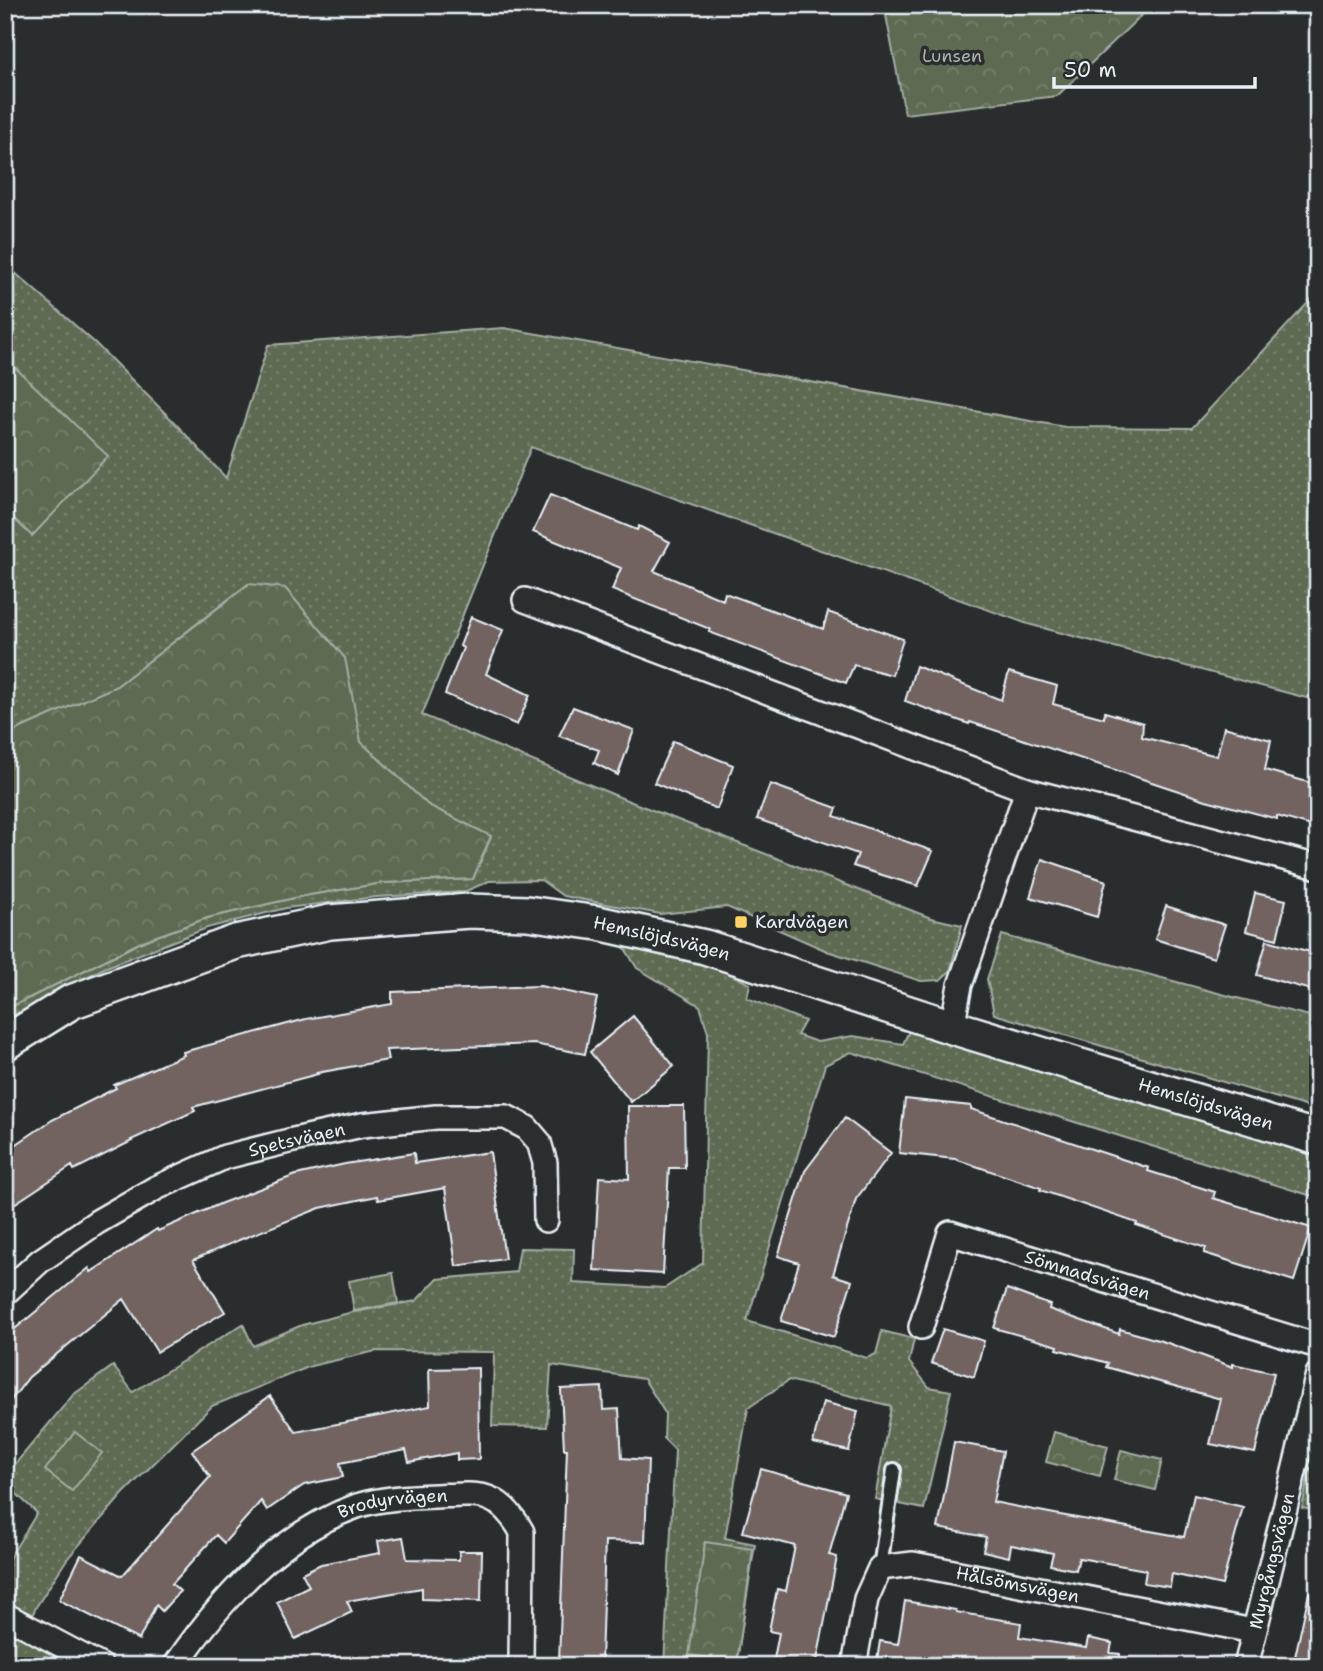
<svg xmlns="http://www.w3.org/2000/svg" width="1323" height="1671" viewBox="0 0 1323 1671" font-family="'Shantell Sans',sans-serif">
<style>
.grass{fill:url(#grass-dots);stroke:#a3aea5;stroke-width:2}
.forest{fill:url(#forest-crowns);stroke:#a3aea5;stroke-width:2}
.building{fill:#726460;stroke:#e8f1f8;stroke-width:2}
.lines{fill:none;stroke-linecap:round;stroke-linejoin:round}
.lane-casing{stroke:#e8f1f8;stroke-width:18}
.street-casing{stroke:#e8f1f8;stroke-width:28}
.secondary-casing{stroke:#e8f1f8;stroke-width:38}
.lane{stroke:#2a2d2e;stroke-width:12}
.street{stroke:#2a2d2e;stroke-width:23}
.secondary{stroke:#2a2d2e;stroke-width:33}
.poi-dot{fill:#ffd166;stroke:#2a2d2e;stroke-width:2.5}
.labels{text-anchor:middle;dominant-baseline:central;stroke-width:7;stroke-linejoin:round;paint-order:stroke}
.park-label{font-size:18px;fill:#aab4ad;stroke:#2a2d2e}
.poi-label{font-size:18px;fill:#e8f1f8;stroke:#2a2d2e;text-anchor:start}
.street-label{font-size:18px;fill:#e8f1f8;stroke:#2a2d2e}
</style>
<defs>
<pattern id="grass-dots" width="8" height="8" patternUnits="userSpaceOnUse" patternTransform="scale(1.75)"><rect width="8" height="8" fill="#5e6a52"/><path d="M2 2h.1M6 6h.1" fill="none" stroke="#75806c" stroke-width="1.8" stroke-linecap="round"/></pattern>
<pattern id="forest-crowns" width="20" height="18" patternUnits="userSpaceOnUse" patternTransform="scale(1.75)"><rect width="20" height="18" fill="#5e6a52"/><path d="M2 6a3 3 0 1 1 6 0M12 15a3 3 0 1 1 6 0" fill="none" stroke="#75806c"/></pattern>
</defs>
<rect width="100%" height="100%" fill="#2a2d2e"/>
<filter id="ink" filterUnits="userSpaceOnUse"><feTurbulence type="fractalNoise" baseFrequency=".0143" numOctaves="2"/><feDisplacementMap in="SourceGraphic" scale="14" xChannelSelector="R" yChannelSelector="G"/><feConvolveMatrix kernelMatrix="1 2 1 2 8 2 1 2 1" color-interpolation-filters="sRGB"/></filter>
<g filter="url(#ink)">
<path class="grass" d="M 5,264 L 94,342 L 174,422 L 226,478 L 268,345 L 504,328 L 1065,427 L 1192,428 L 1318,292 L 1318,701 L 1028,624 L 531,447 L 422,715 L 629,801 L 931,918 L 962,925 L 950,971 L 940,980 L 921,981 L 827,951 L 727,907 L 660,914 L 563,896 L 541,880 L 489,881 L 464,892 L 376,897 L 286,908 L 207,928 L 104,968 L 5,1020 L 5,1010 L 143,941 L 207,918 L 303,896 L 383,883 L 473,879 L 491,837 L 428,805 L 361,742 L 248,584 L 117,686 L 5,735 Z
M 1002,935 L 1229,996 L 1318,1018 L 1318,1110 L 994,1014 L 987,979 Z
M 621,942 L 707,962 L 750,984 L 747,998 L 805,1021 L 797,1035 L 817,1042 L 853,1036 L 903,1044 L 909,1031 L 1318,1155 L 1318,1198 L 851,1052 L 825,1065 L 747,1321 L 867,1358 L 876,1354 L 882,1331 L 914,1339 L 909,1362 L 929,1387 L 951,1391 L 924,1509 L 875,1499 L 891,1406 L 789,1380 L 748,1408 L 725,1538 L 755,1544 L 736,1666 L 664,1666 L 675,1450 L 664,1439 L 665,1413 L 644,1379 L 551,1365 L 547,1427 L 492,1426 L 494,1352 L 376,1351 L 311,1366 L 212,1406 L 123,1494 L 67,1559 L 36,1607 L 23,1635 L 81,1666 L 5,1666 L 5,1565 L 37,1513 L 5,1483 L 5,1476 L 73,1395 L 113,1366 L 133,1392 L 243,1324 L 253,1346 L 302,1325 L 349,1313 L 416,1301 L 437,1279 L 516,1272 L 520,1248 L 574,1249 L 573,1283 L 665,1288 L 703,1263 L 708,1033 L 700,1006 L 637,968 Z
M 1310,1468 L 1318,1470 L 1318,1511 L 1302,1508 Z"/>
<path class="forest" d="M 884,5 L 1152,5 L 1057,96 L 905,114 Z
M 5,358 L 108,456 L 32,536 L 5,510 Z
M 249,584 L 285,588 L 345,658 L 361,742 L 428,805 L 491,836 L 473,879 L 383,883 L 303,896 L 207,918 L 143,941 L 5,1010 L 5,735 L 117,686 Z
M 393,1273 L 398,1303 L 354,1311 L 349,1281 Z
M 75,1432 L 102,1453 L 72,1491 L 45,1470 Z
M 1054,1432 L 1108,1446 L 1100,1476 L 1046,1462 Z
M 1121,1450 L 1162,1460 L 1155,1490 L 1114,1480 Z
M 705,1542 L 753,1549 L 737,1662 L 689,1655 Z"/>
<path class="building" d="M 550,495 L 637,530 L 639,526 L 670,542 L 654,571 L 723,600 L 725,593 L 823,629 L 828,612 L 903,639 L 892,675 L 854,665 L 846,683 L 709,632 L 710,629 L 612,590 L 621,568 L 533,532 Z
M 471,617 L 503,630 L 486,674 L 530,695 L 517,725 L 445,694 L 463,648 L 460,646 Z
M 916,666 L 1001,700 L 1009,672 L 1057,686 L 1053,704 L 1104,718 L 1105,712 L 1143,723 L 1142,737 L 1217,756 L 1224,727 L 1271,740 L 1265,770 L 1318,785 L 1318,828 L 1277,816 L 1277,819 L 1206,800 L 970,722 L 969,724 L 905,701 Z
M 573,707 L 634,730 L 618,775 L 594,763 L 599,750 L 559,736 Z
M 673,741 L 733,765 L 717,809 L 654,783 Z
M 770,784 L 837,808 L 834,816 L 933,851 L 918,886 L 853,866 L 858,854 L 757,819 Z
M 1042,859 L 1106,881 L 1097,917 L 1030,897 Z
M 1255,893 L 1286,900 L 1277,939 L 1246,931 Z
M 1166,906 L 1225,925 L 1214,958 L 1155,939 Z
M 1267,940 L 1318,954 L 1318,992 L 1257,975 Z
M 540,986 L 597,998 L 585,1054 L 534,1044 L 386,1050 L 388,1060 L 317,1073 L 318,1074 L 193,1107 L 195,1111 L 131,1140 L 132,1141 L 74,1170 L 72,1166 L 5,1210 L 5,1152 L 52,1120 L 116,1088 L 114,1085 L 184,1055 L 183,1052 L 306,1019 L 392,1004 L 392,992 Z
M 633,1016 L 674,1066 L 631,1102 L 590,1052 Z
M 905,1099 L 971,1106 L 971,1109 L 1149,1168 L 1148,1171 L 1215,1192 L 1213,1198 L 1311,1228 L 1294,1281 L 1204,1253 L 1206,1248 L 1136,1225 L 1137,1223 L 1040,1190 L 1041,1188 L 955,1159 L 899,1153 Z
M 628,1106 L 684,1106 L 685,1168 L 669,1168 L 663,1274 L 594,1270 L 599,1177 L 629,1179 Z
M 845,1118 L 891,1153 L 856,1199 L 833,1275 L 852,1281 L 834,1337 L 781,1321 L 799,1263 L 778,1256 L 805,1171 Z
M 490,1152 L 505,1259 L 456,1266 L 445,1188 L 378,1200 L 377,1196 L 320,1208 L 239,1240 L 193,1260 L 225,1312 L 157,1352 L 124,1299 L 29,1377 L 5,1408 L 5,1337 L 89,1268 L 91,1272 L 157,1229 L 158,1231 L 222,1203 L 296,1175 L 345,1164 L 414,1153 L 415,1163 Z
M 1007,1289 L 1050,1305 L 1049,1309 L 1119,1334 L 1120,1329 L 1165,1342 L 1233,1367 L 1233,1364 L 1274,1373 L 1255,1453 L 1210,1444 L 1221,1399 L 1106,1367 L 1108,1363 L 1057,1349 L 1058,1346 L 994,1328 Z
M 943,1329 L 984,1341 L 974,1377 L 931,1363 Z
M 478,1368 L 479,1459 L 457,1460 L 457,1453 L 409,1462 L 406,1450 L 340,1463 L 343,1477 L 304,1485 L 267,1510 L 261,1501 L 224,1543 L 216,1535 L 172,1584 L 180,1591 L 162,1611 L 156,1605 L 139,1640 L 59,1600 L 81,1555 L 122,1576 L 210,1477 L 192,1451 L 270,1396 L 296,1432 L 430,1406 L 429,1369 Z
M 602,1387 L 603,1410 L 619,1409 L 622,1458 L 648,1460 L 645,1542 L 605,1541 L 601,1662 L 559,1661 L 567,1449 L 564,1449 L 561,1389 Z
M 823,1402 L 858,1411 L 849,1451 L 813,1443 Z
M 954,1442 L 1003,1451 L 993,1502 L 1060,1515 L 1184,1537 L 1194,1495 L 1243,1507 L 1222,1585 L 1172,1574 L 1170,1587 L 1144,1583 L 1146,1570 L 1079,1558 L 1076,1570 L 1050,1565 L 1053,1553 L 1011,1545 L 1009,1557 L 983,1551 L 986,1537 L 938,1528 Z
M 761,1469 L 846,1493 L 829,1555 L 837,1557 L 816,1666 L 774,1659 L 779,1633 L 769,1631 L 777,1589 L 786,1591 L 795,1546 L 743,1532 Z
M 403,1537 L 407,1559 L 459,1560 L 459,1551 L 482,1551 L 481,1601 L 422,1599 L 422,1588 L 347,1601 L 352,1612 L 295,1639 L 277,1602 L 309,1586 L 302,1573 L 321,1564 L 380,1553 L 378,1541 Z
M 1309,1593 L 1318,1594 L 1318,1666 L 1293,1666 Z
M 905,1601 L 956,1610 L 956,1612 L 1021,1623 L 1019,1637 L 1086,1648 L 1088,1638 L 1112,1643 L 1110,1653 L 1120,1654 L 1119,1666 L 876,1666 L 880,1641 L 898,1644 Z"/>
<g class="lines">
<g class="lane-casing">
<path id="lane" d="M 880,1568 L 894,1470"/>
</g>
<g class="street-casing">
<g id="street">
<path d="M 525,600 L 1027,790 L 1318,867"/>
<path d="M 952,1027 L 960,985 L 1027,790"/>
<path id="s1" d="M 5,1293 L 40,1261 L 97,1222 L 156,1188 L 225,1157 L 289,1141 L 362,1125 L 436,1117 L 506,1117 L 527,1128 L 539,1142 L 545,1163 L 546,1220"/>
<path id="s2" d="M 921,1327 L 950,1233 L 1318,1346"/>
<path d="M 5,1615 L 101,1666"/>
<path id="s3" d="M 175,1666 C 220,1600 280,1533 357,1506 C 382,1498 410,1497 436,1496 C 480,1494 498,1490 522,1532 L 521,1666"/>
<path id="s4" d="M 854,1666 L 866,1599 L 880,1568 L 913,1564 L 1253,1631"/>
<path id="s5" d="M 1246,1666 L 1318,1374"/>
</g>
</g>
<g class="secondary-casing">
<g id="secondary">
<path id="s6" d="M 5,1043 L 71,1002 L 236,942 L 330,922 L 469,911 L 527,913 L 598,923 L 705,947 L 952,1027 L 1318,1138"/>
</g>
</g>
<use href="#lane" class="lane"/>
<use href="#street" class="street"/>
<use href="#secondary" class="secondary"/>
</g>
</g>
<rect class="poi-dot" x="734" y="915" width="14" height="14" rx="3.5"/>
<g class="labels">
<g class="park-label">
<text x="952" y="56">Lunsen</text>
</g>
<g class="poi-label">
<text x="755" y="922">Kardvägen</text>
</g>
<g class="street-label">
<text stroke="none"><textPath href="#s6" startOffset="684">Hemslöjdsvägen</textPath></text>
<text stroke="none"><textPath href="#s6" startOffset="1253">Hemslöjdsvägen</textPath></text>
<text stroke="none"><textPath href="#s1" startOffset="334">Spetsvägen</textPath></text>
<text stroke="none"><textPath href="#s2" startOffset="242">Sömnadsvägen</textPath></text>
<text stroke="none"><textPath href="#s3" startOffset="282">Brodyrvägen</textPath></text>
<text stroke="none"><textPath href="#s5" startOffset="108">Myrgångsvägen</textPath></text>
<text stroke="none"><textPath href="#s4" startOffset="242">Hålsömsvägen</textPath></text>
</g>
</g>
<rect width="1323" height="1671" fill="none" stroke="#2a2d2e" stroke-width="28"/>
<rect x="14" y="14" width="1295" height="1643" fill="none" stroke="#e8f1f8" stroke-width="2.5" filter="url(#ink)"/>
<path d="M1054 77v10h201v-10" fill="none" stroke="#e8f1f8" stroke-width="3.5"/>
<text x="1064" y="77" font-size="21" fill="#e8f1f8" stroke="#2a2d2e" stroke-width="5" paint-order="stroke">50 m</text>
</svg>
